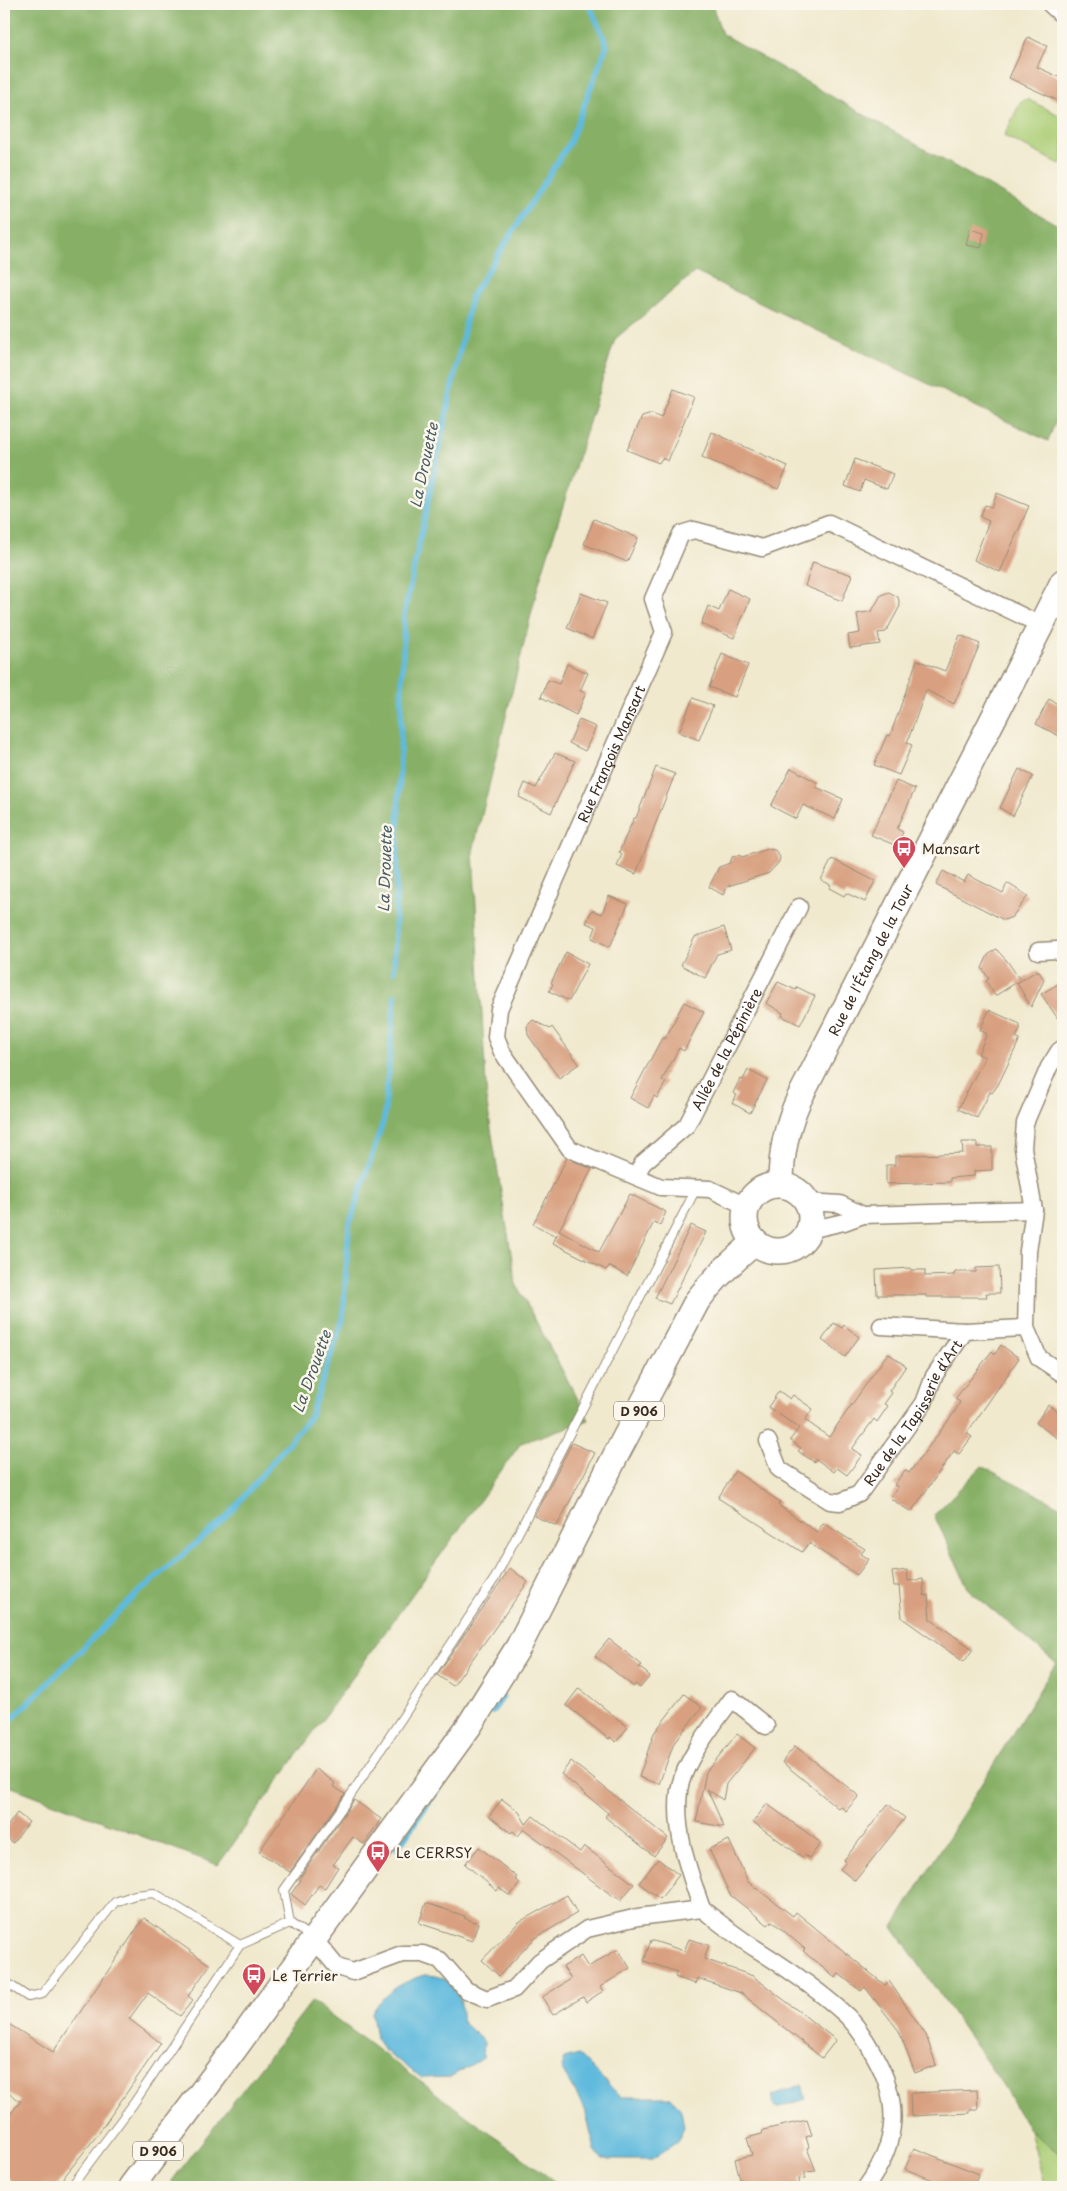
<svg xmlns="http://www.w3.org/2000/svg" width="1067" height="2191" viewBox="0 0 1067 2191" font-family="'Playpen Sans',sans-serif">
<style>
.green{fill:#aacd75;stroke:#727c4a}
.forest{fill:#87b066;stroke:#616d42}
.water{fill:#5fbadd;stroke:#4d727e}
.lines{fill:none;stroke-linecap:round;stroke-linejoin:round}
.stream{stroke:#5fbadd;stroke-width:5.5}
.building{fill:#d8a080}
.service-casing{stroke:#968a76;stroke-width:10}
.minor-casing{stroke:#968a76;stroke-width:19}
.primary-casing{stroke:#968a76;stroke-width:28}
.service{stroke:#fff;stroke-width:8}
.minor{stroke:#fff;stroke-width:16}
.primary{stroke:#fff;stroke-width:25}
.labels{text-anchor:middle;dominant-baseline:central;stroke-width:5;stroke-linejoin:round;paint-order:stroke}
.shield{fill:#fbf7ec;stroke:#75685c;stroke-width:1}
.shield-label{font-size:12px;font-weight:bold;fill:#3b2a1e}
.street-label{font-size:14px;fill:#3b2a1e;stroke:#fbf7ec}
.poi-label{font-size:14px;fill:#3b2a1e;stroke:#fbf7ec;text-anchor:start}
.water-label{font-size:15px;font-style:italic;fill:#485c61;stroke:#fbf7ec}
</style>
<rect width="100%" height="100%" fill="#fbf7ec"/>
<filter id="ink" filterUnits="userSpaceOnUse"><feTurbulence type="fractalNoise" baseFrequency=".02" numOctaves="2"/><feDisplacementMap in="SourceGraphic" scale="10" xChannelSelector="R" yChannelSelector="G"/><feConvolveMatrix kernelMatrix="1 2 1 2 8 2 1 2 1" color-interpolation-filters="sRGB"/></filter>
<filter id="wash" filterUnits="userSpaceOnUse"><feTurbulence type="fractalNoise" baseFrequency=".0096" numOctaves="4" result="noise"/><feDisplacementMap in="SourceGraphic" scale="20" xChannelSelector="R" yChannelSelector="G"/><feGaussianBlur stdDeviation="1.12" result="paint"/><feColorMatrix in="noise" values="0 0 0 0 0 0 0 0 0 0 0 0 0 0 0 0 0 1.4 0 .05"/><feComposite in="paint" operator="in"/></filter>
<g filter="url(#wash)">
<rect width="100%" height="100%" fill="#f0e9ce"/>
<path class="green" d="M 1027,99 L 1063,117 L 1063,158 L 1060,164 L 1004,136 L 1021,101 Z
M 1030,2131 L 1063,2156 L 1063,2187 L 1045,2187 Z"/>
<path class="forest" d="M 4,4 L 712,4 L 722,34 L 1063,228 L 1063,402 L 1048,441 L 695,272 L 615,339 L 538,586 L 473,851 L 487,1104 L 516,1284 L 589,1420 L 521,1443 L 218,1865 L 4,1784 Z
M 982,1466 L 1063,1508 L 1063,2156 L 1030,2131 L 1004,2087 L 893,1927 L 1056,1663 L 969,1590 L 934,1515 Z
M 312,2001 L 562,2187 L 167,2187 Z"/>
<path class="water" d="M 424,1975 C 454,1975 463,1994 462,2022 L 484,2042 L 483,2058 L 450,2077 L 422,2078 L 384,2050 L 376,2038 L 372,2013 C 385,1992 400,1983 424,1975 Z
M 579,2055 L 621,2097 L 671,2097 L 681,2110 L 684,2127 L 677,2142 L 652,2159 L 602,2159 L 595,2150 L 585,2109 L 561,2068 L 564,2059 Z
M 802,2085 L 806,2099 L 776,2108 L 772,2104 L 773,2095 Z"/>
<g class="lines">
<path class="stream" d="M 394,972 L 404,615 L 471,297 L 570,142 L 607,45 L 589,4
M 492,1712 L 503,1697
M 4,1727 L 137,1594 L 226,1518 L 310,1417 L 343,1319 L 349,1226 L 384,1119 L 395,995
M 397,1849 L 438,1789"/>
</g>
<g id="blocks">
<path class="building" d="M 1028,37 L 1047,46 L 1037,67 L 1063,79 L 1063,103 L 1009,78 Z
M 970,229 L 984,233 L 981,248 L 966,245 Z
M 673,389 L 694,397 L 668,461 L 662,458 L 659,463 L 627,450 L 642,417 L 652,414 L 661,418 Z
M 712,432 L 788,466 L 778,489 L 702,457 Z
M 855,459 L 893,474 L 887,489 L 864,480 L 860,492 L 845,486 Z
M 997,493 L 1029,506 L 1000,572 L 974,560 L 989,521 L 980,517 L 985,505 L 992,507 Z
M 594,519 L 638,538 L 627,562 L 584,544 Z
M 813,562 L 852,575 L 842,601 L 805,586 Z
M 728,589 L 750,599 L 734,638 L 701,624 L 708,606 L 719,611 Z
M 889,592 L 898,597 L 900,606 L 886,632 L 878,633 L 880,644 L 850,648 L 848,635 L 860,633 L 857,614 L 872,611 L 881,595 Z
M 581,593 L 607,603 L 592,639 L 567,628 Z
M 960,635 L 980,644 L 954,704 L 926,690 L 907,743 L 912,745 L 899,775 L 874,765 L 887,735 L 890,736 L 917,660 L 945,671 Z
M 722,654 L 748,665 L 735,697 L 709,687 Z
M 567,664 L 588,673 L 580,691 L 586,693 L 576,715 L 541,697 L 548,680 L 559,684 Z
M 693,698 L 713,706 L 699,740 L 679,732 Z
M 1049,699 L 1063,707 L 1063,738 L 1036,724 Z
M 579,720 L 596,727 L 585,751 L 569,743 Z
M 555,753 L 575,761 L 551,813 L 519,797 L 525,783 L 536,788 Z
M 656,767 L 675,774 L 636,874 L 617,866 L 622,854 L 619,852 L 634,818 L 636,818 Z
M 791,768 L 818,783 L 816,787 L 843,799 L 835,819 L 803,805 L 796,819 L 771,806 Z
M 1019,769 L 1033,776 L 1013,816 L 1000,808 Z
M 896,781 L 915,789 L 897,829 L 903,832 L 897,846 L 871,835 Z
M 768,849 L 775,850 L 780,857 L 779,862 L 769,873 L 728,886 L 723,895 L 709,887 L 719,867 L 730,863 L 732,857 L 739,855 L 742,857 Z
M 832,859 L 875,881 L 865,902 L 846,893 L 844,896 L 829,888 L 831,885 L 821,880 Z
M 943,871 L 964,882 L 968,875 L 1003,893 L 1007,883 L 1028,896 L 1012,917 L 1004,920 L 936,885 Z
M 609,896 L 628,904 L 610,947 L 592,938 L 596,927 L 586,923 L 592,910 L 602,914 Z
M 724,927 L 731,950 L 717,954 L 705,978 L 681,965 L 695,937 Z
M 996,949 L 1008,962 L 1020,980 L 995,996 L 986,981 L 989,979 L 982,968 L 988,955 Z
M 566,952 L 588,964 L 569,1001 L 549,991 L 553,984 L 551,983 Z
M 1038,970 L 1044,980 L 1031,1007 L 1017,983 Z
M 1063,981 L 1063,1026 L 1041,994 Z
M 778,982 L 796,990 L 797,987 L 815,996 L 800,1025 L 782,1016 L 783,1013 L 766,1003 Z
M 684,1002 L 704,1012 L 684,1051 L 679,1048 L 662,1080 L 666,1082 L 657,1098 L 654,1096 L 648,1108 L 630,1098 L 662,1038 L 665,1039 Z
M 989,1010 L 1020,1024 L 1020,1030 L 1016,1037 L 1020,1039 L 998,1085 L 992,1093 L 990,1092 L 977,1118 L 958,1109 L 985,1057 L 978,1054 L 987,1034 L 980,1030 Z
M 533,1020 L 550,1029 L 552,1027 L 579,1064 L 559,1078 L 528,1035 L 527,1026 Z
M 748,1070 L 767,1080 L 750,1113 L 732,1103 L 737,1095 L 733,1093 L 740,1079 L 743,1080 Z
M 962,1142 L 977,1142 L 977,1147 L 992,1147 L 992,1170 L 974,1171 L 974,1176 L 950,1178 L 950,1182 L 886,1184 L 886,1165 L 895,1165 L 895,1156 L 963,1153 Z
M 567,1158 L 592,1169 L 559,1230 L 599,1252 L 630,1194 L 666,1212 L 660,1225 L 654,1222 L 627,1276 L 609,1266 L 606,1270 L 553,1243 L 557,1234 L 556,1236 L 533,1224 Z
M 691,1225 L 706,1232 L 670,1304 L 655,1298 Z
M 999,1267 L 1000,1293 L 986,1293 L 987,1297 L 926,1297 L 926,1295 L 877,1295 L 876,1270 L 911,1268 L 911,1270 L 925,1270 L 925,1276 L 954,1275 L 955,1272 L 976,1272 L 976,1268 Z
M 834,1323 L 842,1328 L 844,1325 L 859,1337 L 845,1357 L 822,1340 Z
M 1001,1345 L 1019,1358 L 967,1433 L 972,1437 L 959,1454 L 954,1451 L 911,1512 L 890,1498 L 898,1487 L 894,1485 L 905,1470 L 909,1473 L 954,1413 L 960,1402 L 955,1399 L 992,1351 L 995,1354 Z
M 888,1353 L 906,1366 L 889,1391 L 892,1393 L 884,1404 L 888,1406 L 877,1422 L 874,1419 L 852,1449 L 862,1455 L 847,1475 L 837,1468 L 834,1472 L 816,1459 L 814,1462 L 798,1451 L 801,1448 L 790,1440 L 799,1428 L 768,1407 L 779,1391 L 790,1399 L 793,1395 L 813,1409 L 805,1420 L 829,1437 Z
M 1048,1405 L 1063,1415 L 1063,1442 L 1036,1423 Z
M 572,1443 L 595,1453 L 557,1526 L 534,1516 Z
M 735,1471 L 780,1502 L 778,1505 L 817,1532 L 823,1523 L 865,1549 L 861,1554 L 869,1559 L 857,1575 L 809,1543 L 802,1552 L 718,1498 Z
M 510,1568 L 528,1582 L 453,1686 L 437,1675 Z
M 907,1570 L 908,1581 L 923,1579 L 924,1596 L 928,1595 L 930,1619 L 973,1649 L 964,1662 L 902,1618 L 899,1586 L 894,1586 L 892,1572 Z
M 609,1639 L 642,1665 L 639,1667 L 650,1676 L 640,1688 L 635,1684 L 634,1687 L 595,1656 Z
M 579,1688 L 628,1727 L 616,1742 L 610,1737 L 609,1739 L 566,1705 Z
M 684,1694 L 702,1707 L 674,1743 L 659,1784 L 639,1777 L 654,1733 Z
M 737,1734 L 755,1748 L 726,1784 L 723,1800 L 707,1789 L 724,1827 L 696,1822 L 706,1772 Z
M 795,1746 L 859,1796 L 846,1811 L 840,1806 L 838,1808 L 782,1762 Z
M 571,1761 L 668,1838 L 654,1856 L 605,1817 L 608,1813 L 561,1774 Z
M 316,1769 L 335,1783 L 333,1786 L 345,1794 L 290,1872 L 259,1852 Z
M 502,1799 L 519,1812 L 526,1824 L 533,1816 L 580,1852 L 584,1846 L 634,1884 L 621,1900 L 615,1896 L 614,1897 L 524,1829 L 518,1836 L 513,1831 L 511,1833 L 489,1816 Z
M 354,1800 L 381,1819 L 364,1844 L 353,1837 L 333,1865 L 338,1867 L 325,1888 L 319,1885 L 305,1905 L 291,1894 L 301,1880 L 299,1879 Z
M 767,1804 L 821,1843 L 809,1858 L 804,1855 L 802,1857 L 753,1822 Z
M 888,1804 L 905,1818 L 855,1881 L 840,1869 L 846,1862 L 844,1860 Z
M 17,1813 L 29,1822 L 13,1843 L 4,1836 L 4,1831 Z
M 729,1840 L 748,1882 L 793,1916 L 796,1912 L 885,1985 L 889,1981 L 926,2035 L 936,2065 L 915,2073 L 899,2031 L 865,1987 L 861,1991 L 839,1974 L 835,1978 L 803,1951 L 805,1949 L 772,1921 L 768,1925 L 730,1895 L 709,1849 Z
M 479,1847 L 517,1877 L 515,1879 L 520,1883 L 510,1896 L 499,1888 L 497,1891 L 465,1864 Z
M 658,1859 L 679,1875 L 660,1899 L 639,1883 Z
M 567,1895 L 577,1913 L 534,1939 L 499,1976 L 482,1960 L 519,1922 Z
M 426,1903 L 465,1916 L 464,1918 L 478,1923 L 472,1941 L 419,1923 Z
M 144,1918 L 210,1965 L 188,1996 L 193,2000 L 180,2016 L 148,1993 L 129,2019 L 161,2043 L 98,2134 L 56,2187 L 4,2187 L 10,2179 L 4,2174 L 4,2122 L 21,2101 L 4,2091 L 4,2021 L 53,2052 Z
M 689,1939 L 709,1945 L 704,1959 L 753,1976 L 836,2040 L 822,2058 L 741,1993 L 697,1978 L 695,1984 L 675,1977 L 677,1972 L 644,1961 L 651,1940 L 684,1951 Z
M 618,1949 L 630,1968 L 600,1987 L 603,1991 L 586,2002 L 583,1997 L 553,2015 L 542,1997 L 571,1979 L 563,1967 L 581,1956 L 588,1967 Z
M 977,2090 L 978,2110 L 970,2110 L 970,2113 L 911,2116 L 910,2093 Z
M 807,2120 L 812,2135 L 806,2137 L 809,2147 L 807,2148 L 816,2171 L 805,2172 L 805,2178 L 799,2179 L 800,2187 L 742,2187 L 735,2159 L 752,2155 L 747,2138 L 762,2134 L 763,2130 Z
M 914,2148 L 979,2174 L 973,2187 L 951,2187 L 905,2169 Z"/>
</g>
</g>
<g filter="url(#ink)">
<use href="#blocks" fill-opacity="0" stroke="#968a76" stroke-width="1"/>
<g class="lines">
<g class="service-casing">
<path id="service" d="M 1052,609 L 1063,617
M 311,1937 L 290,1923 L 284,1890 L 346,1802 L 495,1578 L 696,1189
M 4,1981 L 28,1997 L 42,1994 L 115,1902 L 135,1895 L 154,1893 L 240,1945
M 71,2187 L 134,2103 L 240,1945 L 290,1923"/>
</g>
<g class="minor-casing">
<g id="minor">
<path d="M 1050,4 L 1063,16"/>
<path d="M 1038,951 L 1057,950 L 1063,954"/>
<path d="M 1063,1048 L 1059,1051 L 1049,1067 L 1025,1123 L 1023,1148 L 1034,1210 L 1028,1251 L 1026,1328 L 1039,1358 L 1063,1374"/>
<path id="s1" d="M 635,1176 L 643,1163 L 687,1125 L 799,907"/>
<path d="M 808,1202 L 840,1204 L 863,1215"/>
<path id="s2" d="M 746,1206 L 710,1189 L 661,1187 L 570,1149 L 502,1052 L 496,1037 L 499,1009 L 664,632 L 653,599 L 681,534 L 694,530 L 762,548 L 829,523 L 1041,625"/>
<path d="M 809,1230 L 844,1222 L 863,1215 L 1034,1210"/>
<path d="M 881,1326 L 965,1331"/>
<path id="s3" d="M 768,1441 L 779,1469 L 830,1501 L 840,1502 L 859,1494 L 924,1403 L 934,1376 L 965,1331 L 1026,1328"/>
<path d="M 702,1909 C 689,1871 674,1832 679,1791 C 683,1762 715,1722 732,1699 L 766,1726"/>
<path d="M 314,1939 L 337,1967 L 353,1972 L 402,1954 L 423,1954 L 440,1960 L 466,1990 L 487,1999 L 514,1989 L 540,1961 L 587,1929 L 638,1917 L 702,1909 C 720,1923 738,1938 758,1950 C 788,1969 820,1991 847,2016 C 857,2026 866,2040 873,2053 C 901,2101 899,2142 866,2187"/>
</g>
</g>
<g class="primary-casing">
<g id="primary">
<path id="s4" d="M 781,1184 C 781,1156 787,1125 799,1099 L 1063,582"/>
<circle cx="778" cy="1218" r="33"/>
<path d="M 131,2187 L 232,2052 L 469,1726 L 519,1646 L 616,1455 L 697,1301 C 714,1278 733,1261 755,1242"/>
</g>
</g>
<use href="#service" class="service"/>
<use href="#minor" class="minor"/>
<use href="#primary" class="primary"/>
</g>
</g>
<defs>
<g id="bus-pin" transform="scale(1.25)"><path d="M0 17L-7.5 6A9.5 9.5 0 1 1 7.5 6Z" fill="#d1495b" stroke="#fbf7ec"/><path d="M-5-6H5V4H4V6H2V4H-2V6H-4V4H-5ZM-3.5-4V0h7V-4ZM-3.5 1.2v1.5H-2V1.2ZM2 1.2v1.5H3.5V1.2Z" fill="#fff"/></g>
</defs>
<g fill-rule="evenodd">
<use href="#bus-pin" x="904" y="848"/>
<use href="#bus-pin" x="378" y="1852"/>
<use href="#bus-pin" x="254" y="1975"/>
</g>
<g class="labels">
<g class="shield">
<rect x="614" y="1401.5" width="50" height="19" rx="4"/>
<rect x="133" y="2141.5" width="50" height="19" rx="4"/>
</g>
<g class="shield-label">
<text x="639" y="1411">D 906</text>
<text x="158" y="2151">D 906</text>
</g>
<g class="street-label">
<text stroke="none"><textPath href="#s2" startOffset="629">Rue François Mansart</textPath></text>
<text stroke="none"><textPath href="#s4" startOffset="244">Rue de l'Étang de la Tour</textPath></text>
<text stroke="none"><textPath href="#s1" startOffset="159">Allée de la Pépinière</textPath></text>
<text stroke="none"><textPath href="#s3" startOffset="219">Rue de la Tapisserie d'Art</textPath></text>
</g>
<g class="poi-label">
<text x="922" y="848">Mansart</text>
<text x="396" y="1852">Le CERRSY</text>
<text x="272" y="1975">Le Terrier</text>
</g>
<g class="water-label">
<text transform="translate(423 465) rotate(-78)">La Drouette</text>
<text transform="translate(384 869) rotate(-88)">La Drouette</text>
<text transform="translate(311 1371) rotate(-70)">La Drouette</text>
</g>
</g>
<rect width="1067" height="2191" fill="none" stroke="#fbf7ec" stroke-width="20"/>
</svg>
